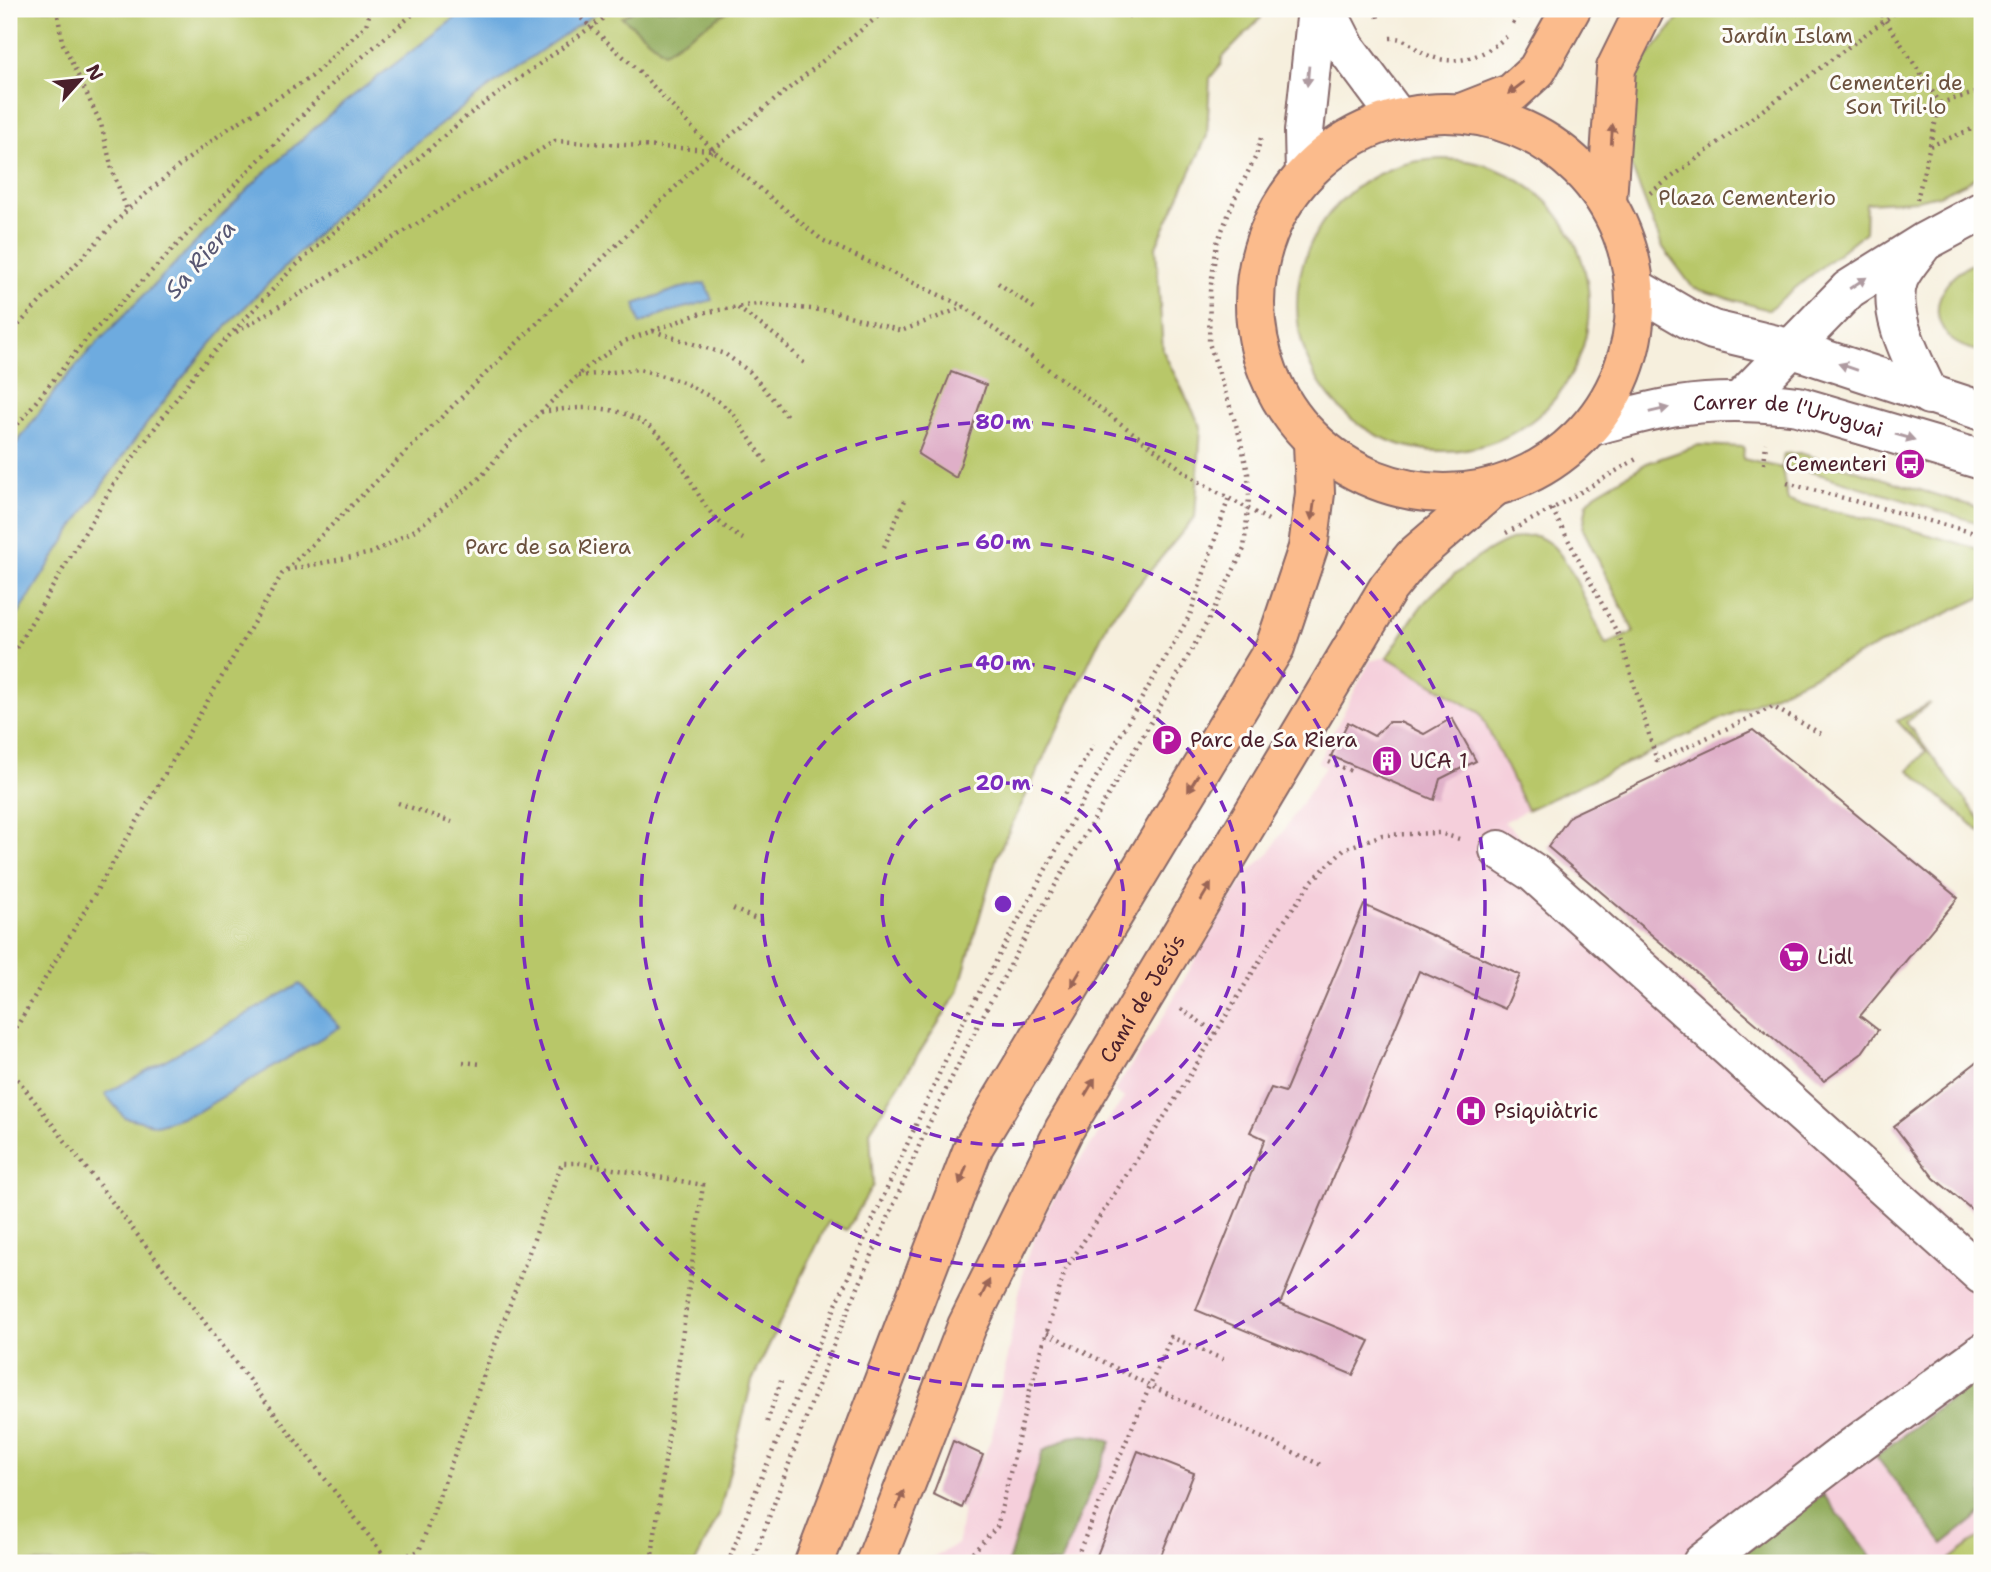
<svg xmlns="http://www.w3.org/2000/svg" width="1991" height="1572" viewBox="0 0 1991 1572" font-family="'Shantell Sans',sans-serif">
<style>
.built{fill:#f5cfdb}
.green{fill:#b8c769;stroke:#81734a;stroke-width:2}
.forest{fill:#92ac5d;stroke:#6e6644;stroke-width:2}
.water{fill:#6eabdf;stroke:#5c6585;stroke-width:2}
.building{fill:#dfafc8}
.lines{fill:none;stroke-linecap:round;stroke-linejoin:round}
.minor-casing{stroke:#866869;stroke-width:42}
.major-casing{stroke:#866869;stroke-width:42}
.path{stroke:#866869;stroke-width:4.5;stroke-dasharray:2 5;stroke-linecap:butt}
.minor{stroke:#fff;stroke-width:38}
.major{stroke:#fbbb8c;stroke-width:38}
.path-bridge{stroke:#866869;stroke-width:4.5;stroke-dasharray:2 5;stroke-linecap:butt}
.oneway{fill:#ae9aa0}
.oneway2{fill:#9a6557}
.ring{fill:none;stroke:#7b2cbf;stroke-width:3.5;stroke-dasharray:12 9}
.labels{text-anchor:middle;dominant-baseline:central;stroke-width:6;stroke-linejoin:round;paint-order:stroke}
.park-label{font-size:21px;fill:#6b513e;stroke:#fdfcf7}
.street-label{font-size:21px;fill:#4a1f2b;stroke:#fdfcf7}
.poi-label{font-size:21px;fill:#4a1f2b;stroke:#fdfcf7;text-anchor:start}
.water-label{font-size:23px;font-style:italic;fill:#585773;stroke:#fdfcf7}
.centre{fill:#7b2cbf;stroke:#fdfcf7;stroke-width:3.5}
.ring-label{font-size:21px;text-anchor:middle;font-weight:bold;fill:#7b2cbf;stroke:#fdfcf7;stroke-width:6;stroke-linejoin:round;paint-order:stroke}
</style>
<rect width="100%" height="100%" fill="#fdfcf7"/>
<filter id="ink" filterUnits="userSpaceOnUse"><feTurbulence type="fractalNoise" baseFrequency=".0143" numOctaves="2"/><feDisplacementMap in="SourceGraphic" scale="14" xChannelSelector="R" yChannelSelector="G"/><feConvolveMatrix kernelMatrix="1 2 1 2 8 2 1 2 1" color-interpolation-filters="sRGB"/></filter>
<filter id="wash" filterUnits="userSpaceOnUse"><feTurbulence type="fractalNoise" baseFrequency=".00686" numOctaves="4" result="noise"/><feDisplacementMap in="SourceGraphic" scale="28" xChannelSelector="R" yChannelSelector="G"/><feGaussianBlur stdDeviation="1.57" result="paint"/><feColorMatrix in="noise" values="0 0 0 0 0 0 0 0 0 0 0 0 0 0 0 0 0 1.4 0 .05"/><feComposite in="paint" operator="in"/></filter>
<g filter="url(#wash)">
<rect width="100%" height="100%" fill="#f6efdd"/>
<path class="built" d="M 1387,657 L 1480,713 L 1527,810 L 1504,822 L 1804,1091 L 1982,1255 L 1982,1563 L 921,1563 L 958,1544 L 963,1508 L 992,1436 L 1025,1262 L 1043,1217 L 1060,1188 L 1124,1098 L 1114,1091 L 1158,1026 L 1217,921 L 1249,871 L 1267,856 L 1325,767 L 1318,762 L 1370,661 Z"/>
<path class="green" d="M 9,9 L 1259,9 L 1261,18 L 1222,58 L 1221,64 L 1210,78 L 1207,136 L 1156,246 L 1163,351 L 1201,427 L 1195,517 L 1109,620 L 997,856 L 958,992 L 870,1131 L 873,1185 L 847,1230 L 828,1222 L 752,1381 L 719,1515 L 695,1563 L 9,1563 Z
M 1686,9 L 1982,9 L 1982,175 L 1939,195 L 1917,200 L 1866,203 L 1865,232 L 1768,310 L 1693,288 L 1662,246 L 1630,163 L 1633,74 Z
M1297 305a146 146 0 1 1 292 0a146 146 0 1 1-292 0Z
M 1982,261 L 1982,352 C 1971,349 1956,346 1948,336 C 1922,306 1950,268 1982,261 Z
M 1699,445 L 1744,447 L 1743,459 L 1782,468 L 1784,454 L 1800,453 L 1982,509 L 1982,524 L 1795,467 L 1782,469 L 1788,501 L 1888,523 L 1982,550 L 1982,597 L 1527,810 L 1480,713 L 1387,657 C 1399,640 1410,620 1423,604 C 1443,581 1504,531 1535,536 C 1541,537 1548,542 1553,546 C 1574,567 1592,618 1606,645 L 1634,632 L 1583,529 L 1587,503 L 1595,494 L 1647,463 Z
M 1930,703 L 1906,722 L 1982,822 L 1982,833 L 1909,770 L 1926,751 L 1897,721 Z
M 1982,1535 L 1982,1563 L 1953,1563 L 1950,1559 Z"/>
<path class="forest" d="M 635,9 L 731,9 L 664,52 L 622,17 Z
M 1982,1375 L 1982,1513 L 1943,1544 L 1876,1456 Z
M 1084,1435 L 1099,1437 L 1111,1442 L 1060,1563 L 1008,1563 L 1043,1451 L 1070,1437 Z
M 1823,1494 L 1876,1563 L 1730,1563 Z"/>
<path class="water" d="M 467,9 L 602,9 C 517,66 434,125 358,194 C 332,218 308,244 283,269 C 256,296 227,324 203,353 C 130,440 67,533 9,630 L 9,454 L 58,387 L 90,350 L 262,175 L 337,108 Z
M 705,283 L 712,300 L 662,314 L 640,324 L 635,304 L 677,289 Z
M 300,984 L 340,1027 L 197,1112 L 157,1125 L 124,1117 L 105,1094 Z"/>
<g id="blocks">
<path class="building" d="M 951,372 L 986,385 L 956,478 L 918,454 Z
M 1452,718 L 1476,761 L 1440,779 L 1434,800 L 1331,756 L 1348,722 L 1374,736 L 1389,722 L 1400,722 L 1424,734 Z
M 1753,730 L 1958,898 L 1860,1016 L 1878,1030 L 1861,1054 L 1824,1081 L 1548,847 L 1571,815 Z
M 1364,905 L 1520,975 L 1505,1009 L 1419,971 L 1280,1304 L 1370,1341 L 1353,1375 L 1196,1310 L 1265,1139 L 1250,1132 L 1271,1088 L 1285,1092 Z
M 1982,1058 L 1982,1218 L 1934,1178 L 1894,1126 Z
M 953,1441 L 983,1455 L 962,1508 L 933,1494 Z
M 1138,1451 L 1194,1473 L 1158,1563 L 1094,1563 Z"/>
</g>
</g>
<g filter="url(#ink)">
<use href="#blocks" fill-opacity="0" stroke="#866869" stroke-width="2"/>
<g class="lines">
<g class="minor-casing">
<g id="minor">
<path d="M 1326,9 L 1346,48 L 1399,119"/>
<path d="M 1305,174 L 1304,132 L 1317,9"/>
<path d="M 1921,246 C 1914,256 1904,267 1899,278 C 1885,313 1915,363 1929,395"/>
<path d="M 1637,289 L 1692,321 L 1713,330 L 1793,349 L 1982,411"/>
<path d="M 1741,400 L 1849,289 L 1924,242 L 1982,211"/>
<path id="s1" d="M 1592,426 C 1620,419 1649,410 1678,406 C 1718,400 1757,401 1798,406 L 1982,460"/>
<path d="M 1499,850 L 1534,873 L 1982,1275"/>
<path d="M 1702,1563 L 1842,1455 L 1982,1353"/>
</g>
</g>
<g class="major-casing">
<g id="major">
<path d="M 1461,113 L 1512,93 L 1537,70 L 1571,9"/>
<circle cx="1445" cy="303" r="190"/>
<path d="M 1607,201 L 1616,68 L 1645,9"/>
<path d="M 814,1563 L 974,1146 L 1275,647 L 1308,548 L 1315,493 L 1313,443"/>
<path id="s2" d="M 875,1563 L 967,1326 L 1064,1130 L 1388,588 L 1414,556 L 1494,487"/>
</g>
</g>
<path class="path" d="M 57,9 L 62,42 L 101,124 L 112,169 L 127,210
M 1376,9 L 1378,18
M 1878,9 L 1940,103
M 1128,16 L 1177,9
M 1513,24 L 1521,9
M 1390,38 C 1404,37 1409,44 1420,51 C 1451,70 1483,58 1508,35
M 1940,103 L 1982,91
M 1930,146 L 1982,125
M 713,150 L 887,9
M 1650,193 L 1900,9
M 1917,200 L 1940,103
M 998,283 L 1034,308
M 738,308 L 780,339 L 807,366
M 653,331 L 725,354 L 750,372 L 787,416
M 236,332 L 555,141 L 713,150 L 638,70
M 9,335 L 127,210 L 180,165 L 226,130 L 311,77 L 366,25 L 371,9
M 578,376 L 639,369 L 683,382 L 718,401 L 732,412 L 768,465
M 541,412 C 600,403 645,405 679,461 C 701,496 705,517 743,539
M 9,435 L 88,337 L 342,74 L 419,9
M 1764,464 L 1766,443
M 1787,483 L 1982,535
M 1552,509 L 1620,638 L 1657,761 L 1773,707 L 1825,736
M 1506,533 L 1552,509 L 1638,458
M 884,547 L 906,498
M 287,570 L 372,553 L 415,530 L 481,477 L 509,443 L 586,368 L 625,341 L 701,313 L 757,304 L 832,311 L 901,331 L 964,307
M 9,660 L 113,485 L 199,368 L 293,268 L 467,116 L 616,9
M 1329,762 L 1351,771
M 1062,800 L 1093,745
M 398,803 L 452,822
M 733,909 L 761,921
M 1181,1009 L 1216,1033
M 9,1040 L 282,574 L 713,150 L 822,240 L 965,307 L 1196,480 L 1272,522
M 463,1062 L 481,1064
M 9,1068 L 389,1562 L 419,1551 L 562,1163 L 580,1163 L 703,1185 L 651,1563
M 1047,1333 L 1151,1386 L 1323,1466
M 767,1422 L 781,1381
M 728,1563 L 759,1483 L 875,1215 L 961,1026 L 1087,793 L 1190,615 L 1229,497
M 752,1563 L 832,1348 L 925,1132 L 980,1021 L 1036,918 L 1157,712 L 1210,617 L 1244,549 L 1249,498 L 1248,473 L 1239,434 L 1209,343 L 1210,291 L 1217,243 L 1235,198 L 1256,156 L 1262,134
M 963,1563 L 997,1527 L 1030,1390 L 1065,1270 L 1173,1103 L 1279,929 L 1311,882 L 1344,849 L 1382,835 L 1439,833 L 1463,840
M 1074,1563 L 1171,1337 L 1227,1361"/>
<use href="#minor" class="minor"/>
<use href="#major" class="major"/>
<path class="path-bridge" d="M 571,9 L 638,70"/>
</g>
<defs><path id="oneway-solid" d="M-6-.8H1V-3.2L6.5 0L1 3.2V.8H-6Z" transform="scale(1.75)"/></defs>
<g class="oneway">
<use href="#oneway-solid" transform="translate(1308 76) rotate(95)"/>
<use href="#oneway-solid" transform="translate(1858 283) rotate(-33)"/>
<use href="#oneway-solid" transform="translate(1848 367) rotate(-161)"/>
<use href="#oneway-solid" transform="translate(1659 410) rotate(-13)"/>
<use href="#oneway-solid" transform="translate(1905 437) rotate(16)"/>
</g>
<g class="oneway2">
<use href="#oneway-solid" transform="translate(1516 88) rotate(143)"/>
<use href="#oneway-solid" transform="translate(1612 134) rotate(-86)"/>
<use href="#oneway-solid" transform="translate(1313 511) rotate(98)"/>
<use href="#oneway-solid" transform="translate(1193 783) rotate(121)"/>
<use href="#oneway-solid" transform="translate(1206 892) rotate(-59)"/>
<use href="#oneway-solid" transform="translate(1076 978) rotate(121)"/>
<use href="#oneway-solid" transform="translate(1090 1087) rotate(-59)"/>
<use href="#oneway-solid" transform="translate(963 1175) rotate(111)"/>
<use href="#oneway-solid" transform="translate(985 1289) rotate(-64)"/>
<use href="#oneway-solid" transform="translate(900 1500) rotate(-69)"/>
</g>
</g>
<g class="ring">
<circle cx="1003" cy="904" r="121"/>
<circle cx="1003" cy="904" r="241"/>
<circle cx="1003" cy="904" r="362"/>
<circle cx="1003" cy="904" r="482"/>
</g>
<defs>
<g id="bus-disc" transform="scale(1.575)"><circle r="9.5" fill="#b5179e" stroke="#fdfcf7"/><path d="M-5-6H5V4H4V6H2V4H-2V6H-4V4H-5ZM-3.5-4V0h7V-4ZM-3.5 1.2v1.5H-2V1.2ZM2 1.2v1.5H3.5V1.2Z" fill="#fff"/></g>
<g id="parking-disc" transform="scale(1.575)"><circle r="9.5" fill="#b5179e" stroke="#fdfcf7"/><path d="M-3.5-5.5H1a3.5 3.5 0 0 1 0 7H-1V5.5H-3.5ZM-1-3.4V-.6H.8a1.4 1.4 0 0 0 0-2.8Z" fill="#fff"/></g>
<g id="building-disc" transform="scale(1.575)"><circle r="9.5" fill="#b5179e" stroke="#fdfcf7"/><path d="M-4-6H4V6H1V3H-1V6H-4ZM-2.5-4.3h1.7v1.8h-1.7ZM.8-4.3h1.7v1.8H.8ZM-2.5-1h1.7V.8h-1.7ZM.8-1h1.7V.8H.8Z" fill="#fff"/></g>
<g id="supermarket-disc" transform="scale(1.575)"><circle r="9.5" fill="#b5179e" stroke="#fdfcf7"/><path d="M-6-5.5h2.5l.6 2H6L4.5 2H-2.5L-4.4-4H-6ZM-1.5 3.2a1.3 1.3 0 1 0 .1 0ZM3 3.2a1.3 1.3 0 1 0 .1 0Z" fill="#fff"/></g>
<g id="hospital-disc" transform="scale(1.575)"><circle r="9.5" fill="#b5179e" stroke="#fdfcf7"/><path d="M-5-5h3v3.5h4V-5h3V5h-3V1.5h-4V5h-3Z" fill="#fff"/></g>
</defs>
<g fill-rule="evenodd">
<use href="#bus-disc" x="1910" y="464"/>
<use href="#parking-disc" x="1167" y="740"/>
<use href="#building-disc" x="1387" y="761"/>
<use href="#supermarket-disc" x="1794" y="957"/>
<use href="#hospital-disc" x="1471" y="1111"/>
</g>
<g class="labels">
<g class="park-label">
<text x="1787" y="36">Jardín Islam</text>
<text x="1896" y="83">Cementeri de<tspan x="1896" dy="24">Son Tril·lo</tspan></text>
<text x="1747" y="198">Plaza Cementerio</text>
<text x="548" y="547">Parc de sa Riera</text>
</g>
<g class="street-label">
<text stroke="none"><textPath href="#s1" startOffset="200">Carrer de l'Uruguai</textPath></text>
<text stroke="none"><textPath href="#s2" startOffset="626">Camí de Jesús</textPath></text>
</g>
<g class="poi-label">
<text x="1887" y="464" text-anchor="end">Cementeri</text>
<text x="1190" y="740">Parc de Sa Riera</text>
<text x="1410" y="761">UCA 1</text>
<text x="1817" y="957">Lidl</text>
<text x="1494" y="1111">Psiquiàtric</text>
</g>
<g class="water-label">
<text transform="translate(200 259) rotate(-49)">Sa Riera</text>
</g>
</g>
<circle cx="1003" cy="904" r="10" class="centre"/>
<g class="ring-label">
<text x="1003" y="429">80 m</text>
<text x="1003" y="549">60 m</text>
<text x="1003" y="670">40 m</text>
<text x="1003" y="790">20 m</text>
</g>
<rect width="1991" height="1572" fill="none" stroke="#fdfcf7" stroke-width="35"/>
<g transform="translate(80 80) rotate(63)" stroke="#fdfcf7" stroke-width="5" paint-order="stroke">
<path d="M0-5L12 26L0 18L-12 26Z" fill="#4a1f2b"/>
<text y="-10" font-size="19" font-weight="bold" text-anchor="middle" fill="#4a1f2b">N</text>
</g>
</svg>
